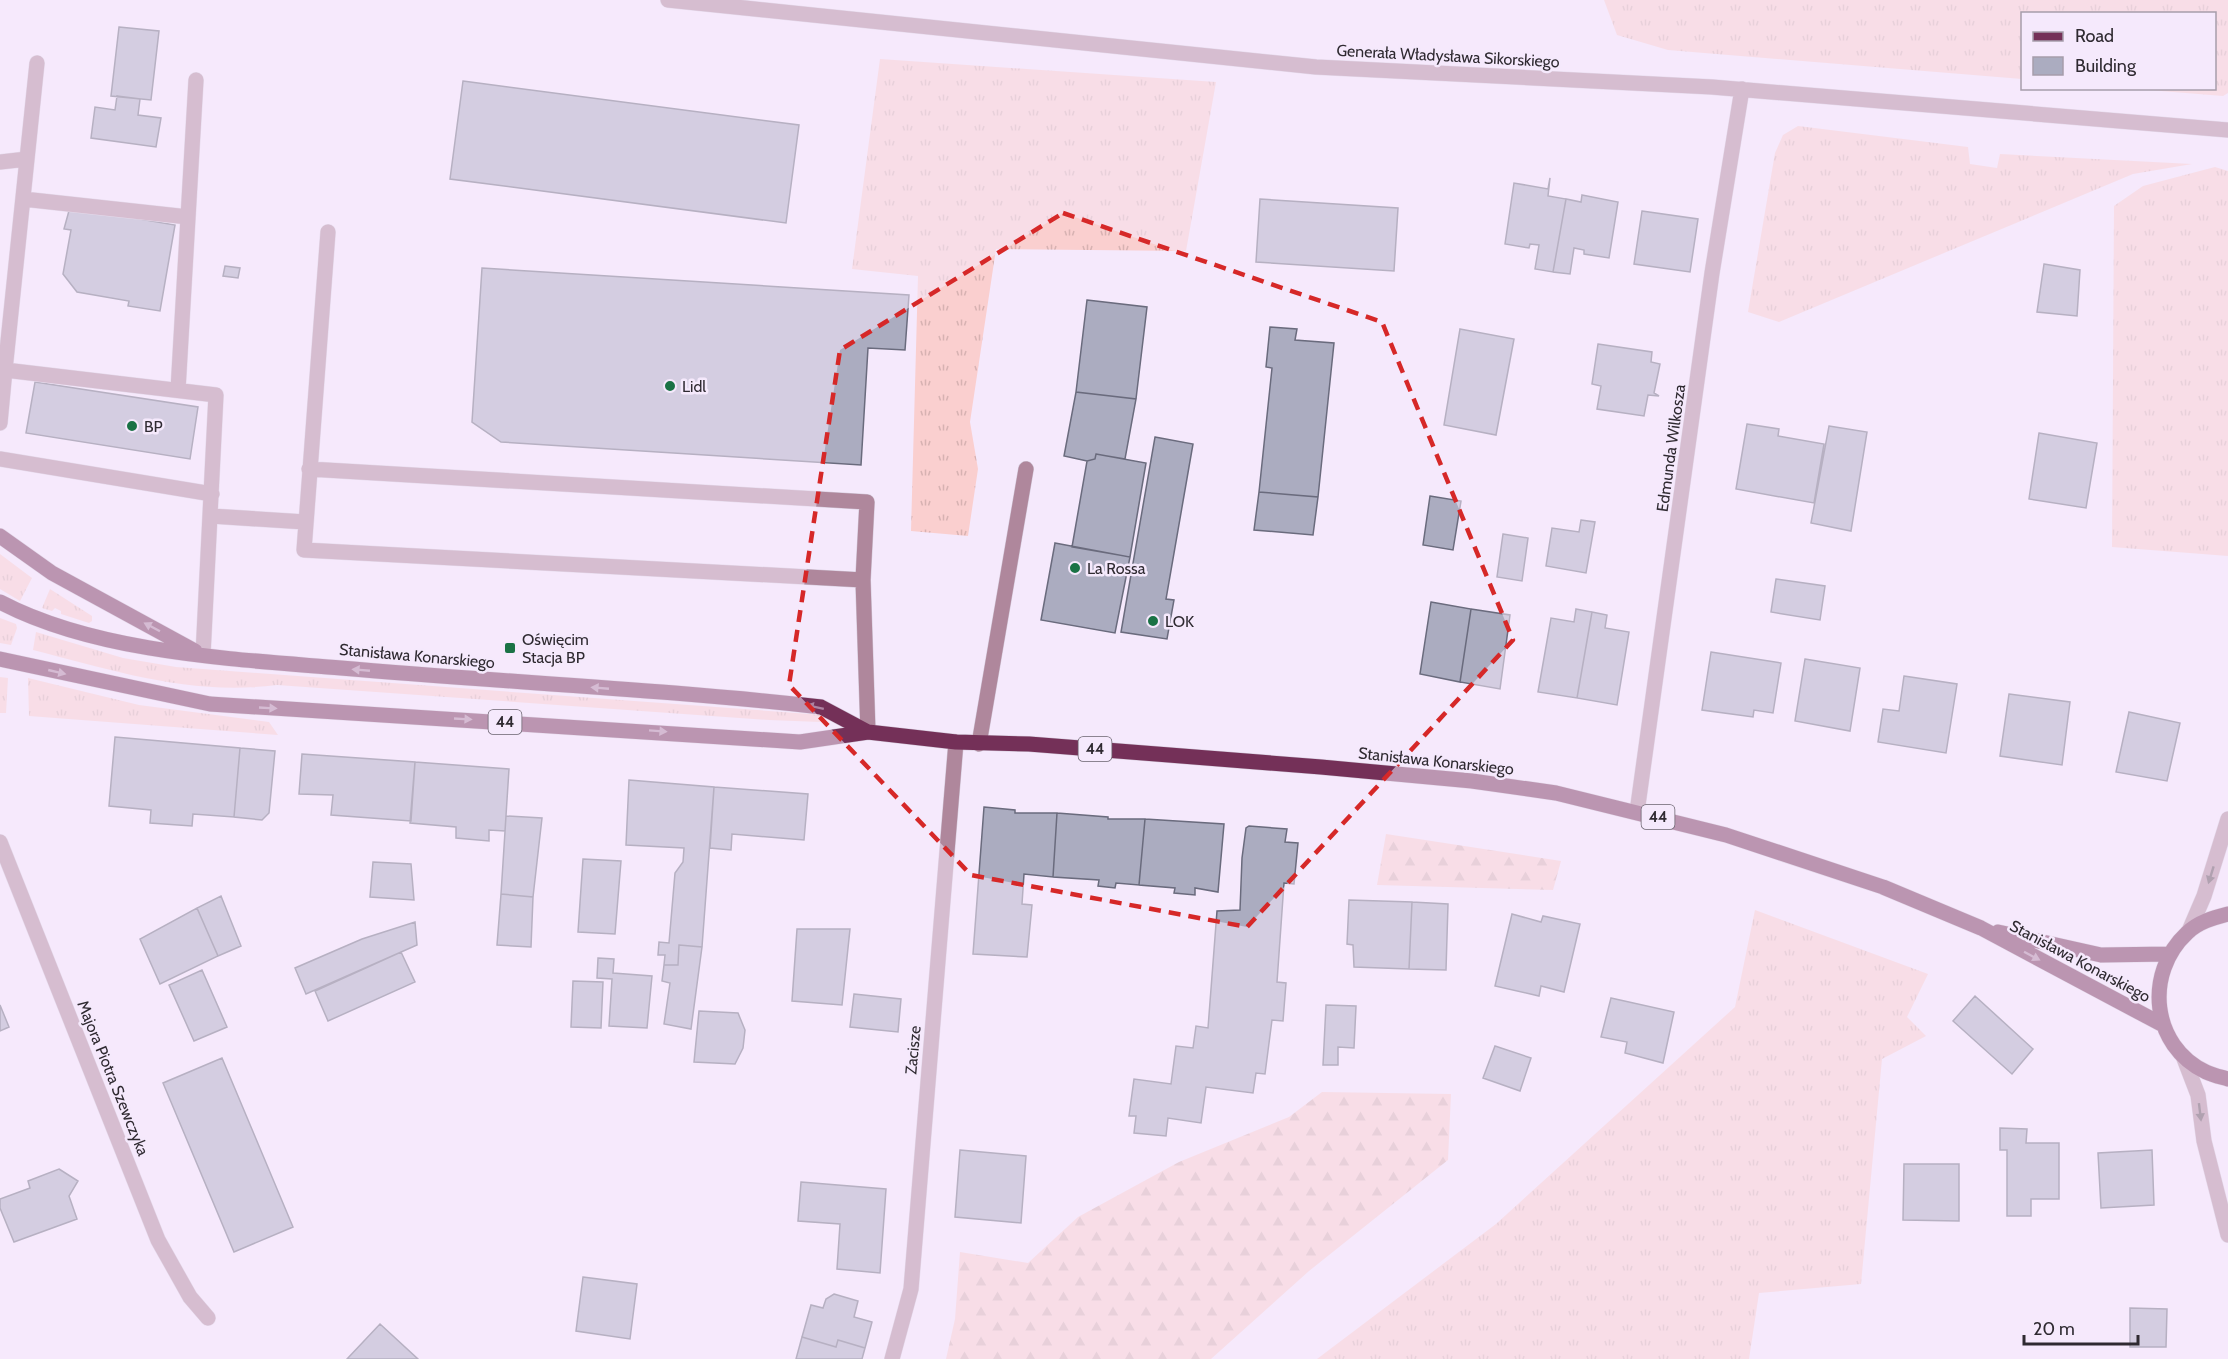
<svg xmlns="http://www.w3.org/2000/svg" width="2228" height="1359" viewBox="0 0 2228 1359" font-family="Cabin,sans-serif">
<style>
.grass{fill:url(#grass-tufts)}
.forest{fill:url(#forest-firs)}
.building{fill:#abacc0;stroke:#6a6b7d;stroke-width:1.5}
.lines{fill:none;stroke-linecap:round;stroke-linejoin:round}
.minor-casing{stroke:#d1c7d7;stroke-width:16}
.major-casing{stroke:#d1c7d7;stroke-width:16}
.minor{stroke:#af879c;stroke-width:15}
.major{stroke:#743058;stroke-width:15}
.oneway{fill:#ae83a2}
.oneway2{fill:#5c4b56}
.marked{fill:none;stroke:#d62828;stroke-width:4.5;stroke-dasharray:12 8;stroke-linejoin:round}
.poi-dot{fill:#1a7245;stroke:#f5e9fc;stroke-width:2}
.labels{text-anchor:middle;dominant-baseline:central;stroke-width:5;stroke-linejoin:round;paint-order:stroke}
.shield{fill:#f5e9fc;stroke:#6a636e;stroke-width:1.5}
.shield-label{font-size:15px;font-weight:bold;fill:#2f2a31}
.street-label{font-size:16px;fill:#2f2a31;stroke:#f5e9fc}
.poi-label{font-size:16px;fill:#2f2a31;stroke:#f5e9fc;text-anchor:start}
</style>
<defs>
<pattern id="grass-tufts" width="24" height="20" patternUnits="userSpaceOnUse" patternTransform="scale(1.5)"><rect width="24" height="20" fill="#facfcf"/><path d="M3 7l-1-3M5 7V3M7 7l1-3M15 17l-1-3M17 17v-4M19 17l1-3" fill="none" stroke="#d7b2b2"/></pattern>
<pattern id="forest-firs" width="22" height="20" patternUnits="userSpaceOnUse" patternTransform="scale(1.5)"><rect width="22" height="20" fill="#facfcf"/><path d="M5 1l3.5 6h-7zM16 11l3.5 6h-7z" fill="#d7b2b2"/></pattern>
</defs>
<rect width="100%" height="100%" fill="#f5e9fc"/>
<path class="grass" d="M 1604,0 L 2228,0 L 2228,93 L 2223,96 L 2136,89 L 2214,88 L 2214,14 L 2022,14 L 2022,79 L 1668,50 L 1617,35 Z
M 880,59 L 1216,82 L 1186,251 L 996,249 L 970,422 L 978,469 L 968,536 L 911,531 L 918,276 L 852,269 Z
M 1798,126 L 1968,147 L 1970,164 L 1997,168 L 2000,154 L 2192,164 L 2133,174 L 1779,322 L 1748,312 L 1775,153 L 1783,135 Z
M 2215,167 L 2228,171 L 2228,556 L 2112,547 L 2114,206 L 2143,186 Z
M 0,554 L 32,578 L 20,601 L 0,589 Z
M 50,589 L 92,616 L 92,621 L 89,623 L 61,614 L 61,611 L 55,608 L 52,611 L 42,608 Z
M 0,618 L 16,624 L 17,628 L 11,645 L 0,643 Z
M 36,632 L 123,658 L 176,667 L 823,715 L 825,718 L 820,722 L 769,720 L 277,685 C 190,696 116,671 33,650 Z
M 0,677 L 8,678 L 6,713 L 0,713 Z
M 28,678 L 139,705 L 269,722 L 278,735 L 29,716 Z
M 1755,910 L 1928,974 L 1907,1017 L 1926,1036 L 1882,1059 L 1861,1284 L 1759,1293 L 1749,1359 L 1317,1359 L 1496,1224 L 1735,1007 Z"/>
<path class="forest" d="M 1386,834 L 1561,861 L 1553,890 L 1377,885 Z
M 1322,1092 L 1451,1094 L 1448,1160 L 1309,1271 L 1211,1359 L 946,1359 L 955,1319 L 960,1252 L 1028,1263 L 1078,1217 L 1179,1162 L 1289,1117 Z"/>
<path class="building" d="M 119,27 L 159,31 L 151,100 L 111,96 Z
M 463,81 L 799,125 L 786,223 L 450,179 Z
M 117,96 L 140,99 L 138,115 L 161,118 L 156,147 L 91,138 L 95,107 L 115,110 Z
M 1550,178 L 1548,196 L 1566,199 L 1553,272 L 1535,269 L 1539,245 L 1530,244 L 1529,248 L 1505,244 L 1514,183 L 1548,189 Z
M 1582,195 L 1618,202 L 1609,258 L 1584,254 L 1584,250 L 1574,248 L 1570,274 L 1553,272 L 1566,199 L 1581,202 Z
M 1260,199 L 1398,208 L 1394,271 L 1256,262 Z
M 70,207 L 175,225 L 160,311 L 128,306 L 129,301 L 77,292 L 63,274 L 71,230 L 64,229 Z
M 1642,211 L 1698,219 L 1690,272 L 1634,264 Z
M 2044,264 L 2080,270 L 2077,316 L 2037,312 Z
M 225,266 L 240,268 L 238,278 L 223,276 Z
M 482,268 L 909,295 L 905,350 L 868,348 L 861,465 L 501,442 L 472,422 Z
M 1087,300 L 1147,307 L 1136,399 L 1076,392 Z
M 1270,327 L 1297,329 L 1295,340 L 1334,343 L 1318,497 L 1259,492 L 1272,368 L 1266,367 Z
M 1460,329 L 1514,339 L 1496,435 L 1444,425 Z
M 1598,344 L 1652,352 L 1651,362 L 1660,364 L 1654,393 L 1659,396 L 1648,395 L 1644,416 L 1597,409 L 1601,386 L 1592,384 Z
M 35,382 L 198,407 L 190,459 L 26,433 Z
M 1076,392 L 1136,399 L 1125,459 L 1096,454 L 1095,459 L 1087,461 L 1064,456 Z
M 1747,424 L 1779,429 L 1778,436 L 1824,444 L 1814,503 L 1736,489 Z
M 1829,426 L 1867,432 L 1851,531 L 1811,523 Z
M 2039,433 L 2097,443 L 2086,508 L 2029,499 Z
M 1155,437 L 1193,444 L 1166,599 L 1174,600 L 1167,639 L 1121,632 Z
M 1096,454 L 1146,463 L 1130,557 L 1072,547 L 1087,461 L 1095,459 Z
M 1259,492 L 1318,497 L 1313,535 L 1254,530 Z
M 1430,496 L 1461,501 L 1453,550 L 1423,545 Z
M 1581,520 L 1595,522 L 1586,573 L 1546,566 L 1552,528 L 1579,532 Z
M 1503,534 L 1528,538 L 1522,581 L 1497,577 Z
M 1055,543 L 1130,557 L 1115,633 L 1041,620 Z
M 1776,579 L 1825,586 L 1820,620 L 1771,612 Z
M 1431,602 L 1471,609 L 1460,682 L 1420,674 Z
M 1471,609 L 1510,615 L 1500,689 L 1460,682 Z
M 1576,609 L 1592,612 L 1577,698 L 1538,692 L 1551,618 L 1574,622 Z
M 1592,612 L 1607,615 L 1605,628 L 1629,632 L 1617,705 L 1577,698 Z
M 1711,652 L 1781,663 L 1773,713 L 1754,710 L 1753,717 L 1702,710 Z
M 1805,659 L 1860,668 L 1850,731 L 1795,721 Z
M 1904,676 L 1957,684 L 1946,753 L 1878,742 L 1883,709 L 1899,711 Z
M 2009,694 L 2070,702 L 2062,765 L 2000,756 Z
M 2129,712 L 2180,723 L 2167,781 L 2116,772 Z
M 115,737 L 240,748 L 234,817 L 193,814 L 192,826 L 150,823 L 151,810 L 109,806 Z
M 240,748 L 275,751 L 269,813 L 262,820 L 234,817 Z
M 302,754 L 415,762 L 411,821 L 331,815 L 333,795 L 299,794 Z
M 415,762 L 509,769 L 505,831 L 489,830 L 489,841 L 456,838 L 456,827 L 410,823 Z
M 629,780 L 714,787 L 702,947 L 679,945 L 678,965 L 664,965 L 665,955 L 658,955 L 659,942 L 669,943 L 675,873 L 683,862 L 684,848 L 626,845 Z
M 714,787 L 808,794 L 804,840 L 732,834 L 731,850 L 710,848 Z
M 984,807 L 1015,810 L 1015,813 L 1057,813 L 1053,877 L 1024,874 L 1022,904 L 1032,905 L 1027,957 L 973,954 Z
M 1057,813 L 1108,817 L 1108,819 L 1145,819 L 1139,885 L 1116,883 L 1115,888 L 1098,886 L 1099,880 L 1053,877 Z
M 506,816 L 542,818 L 533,897 L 501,894 Z
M 1145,819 L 1224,824 L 1218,892 L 1195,888 L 1195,895 L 1174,893 L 1175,888 L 1139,885 Z
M 1249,826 L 1287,829 L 1285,842 L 1298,843 L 1294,884 L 1284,883 L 1277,982 L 1286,983 L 1283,1021 L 1272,1020 L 1265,1074 L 1256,1073 L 1253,1093 L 1206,1087 L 1201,1123 L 1168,1118 L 1166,1136 L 1134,1133 L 1136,1116 L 1129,1116 L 1134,1079 L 1171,1084 L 1176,1046 L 1193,1048 L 1196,1026 L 1208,1028 L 1217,911 L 1240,910 L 1242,858 L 1246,828 Z
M 583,859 L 621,861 L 615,934 L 578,932 Z
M 373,862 L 411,864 L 414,900 L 370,897 Z
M 501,894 L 533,897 L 531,947 L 497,945 Z
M 221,896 L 241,946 L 218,956 L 197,908 Z
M 1349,900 L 1412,902 L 1409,969 L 1354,967 L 1353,945 L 1347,944 Z
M 1412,902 L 1448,904 L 1446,970 L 1409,969 Z
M 197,908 L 218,956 L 160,984 L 140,939 Z
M 1512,914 L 1541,922 L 1543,916 L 1580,924 L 1564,992 L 1541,986 L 1539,996 L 1495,986 Z
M 415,922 L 417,945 L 306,994 L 295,968 L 362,939 Z
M 797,929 L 850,929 L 842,1005 L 792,1001 Z
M 679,945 L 702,947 L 691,1029 L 664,1024 L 670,983 L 662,981 L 664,965 L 678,965 Z
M 401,952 L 415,982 L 328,1021 L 315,991 Z
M 598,958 L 614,959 L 613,973 L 652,976 L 647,1028 L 609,1026 L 612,979 L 597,978 Z
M 202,970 L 227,1027 L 194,1041 L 169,985 Z
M 573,981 L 603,982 L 601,1028 L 571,1027 Z
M 854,994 L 901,999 L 898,1032 L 850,1027 Z
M 1975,996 L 2033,1049 L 2012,1074 L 1953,1021 Z
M 1611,998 L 1674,1012 L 1663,1063 L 1625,1053 L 1627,1042 L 1601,1037 Z
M 0,1005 L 9,1027 L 0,1031 Z
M 1326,1005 L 1356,1006 L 1354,1048 L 1338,1047 L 1338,1065 L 1323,1065 Z
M 699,1011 L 738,1013 L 745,1030 L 743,1048 L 735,1064 L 694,1062 Z
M 1495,1046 L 1531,1058 L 1520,1091 L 1483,1078 Z
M 222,1058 L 293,1227 L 234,1252 L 163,1083 Z
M 2000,1128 L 2027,1129 L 2026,1143 L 2059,1143 L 2059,1199 L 2031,1199 L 2031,1216 L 2007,1216 L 2007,1150 L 2000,1150 Z
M 960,1150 L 1026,1156 L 1021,1223 L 955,1217 Z
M 2152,1150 L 2154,1205 L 2101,1208 L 2098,1153 Z
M 1904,1164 L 1959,1164 L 1959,1221 L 1903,1220 Z
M 59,1169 L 78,1181 L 69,1196 L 77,1219 L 14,1242 L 0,1208 L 0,1199 L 30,1188 L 28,1181 Z
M 801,1182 L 886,1189 L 880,1273 L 837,1269 L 840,1224 L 798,1221 Z
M 583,1277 L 637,1284 L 630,1339 L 576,1331 Z
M 834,1294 L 858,1301 L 854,1317 L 872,1322 L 865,1348 L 838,1340 L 836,1347 L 802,1337 L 811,1305 L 823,1308 L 826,1299 Z
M 2130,1308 L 2167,1309 L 2166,1347 L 2130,1347 Z
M 380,1324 L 418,1359 L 347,1359 Z
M 802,1337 L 836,1347 L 838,1340 L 865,1348 L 862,1359 L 796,1359 Z"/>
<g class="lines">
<g class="minor-casing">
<path id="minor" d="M 668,0 L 1316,67 L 1712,87 L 2228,130
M 27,159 L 37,63
M 0,162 L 27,159 L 5,370 L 216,395 L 203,655
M 23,199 L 188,217
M 328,232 L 304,550 L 863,580
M 178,390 L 196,80
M 0,423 L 5,370
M 0,459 L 212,494
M 309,469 L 867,502 L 863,580 L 868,732
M 211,516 L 305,522
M 979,744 L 1026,469
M 1637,812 L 1712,273 L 1742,89
M 0,842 L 158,1240 L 190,1297 L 208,1318
M 2189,931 L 2204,896 L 2228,819
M 2183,1056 L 2198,1095 L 2204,1141 L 2228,1235
M 892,1359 L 911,1289 L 956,742"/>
</g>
<g class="major-casing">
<path id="major" d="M 0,536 L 52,573 L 195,651
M 0,602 C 97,653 233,659 341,668 C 501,682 662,689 821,707 L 868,732
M 0,659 L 210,704 L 800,742 L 868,732 L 956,742 L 1029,744 L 1321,767 L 1472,781 L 1556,793 L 1726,835 L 1883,887 L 1981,928 L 2163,1025
M 2228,914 C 2213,918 2198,922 2187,933 C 2144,973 2151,1046 2206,1072 C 2212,1075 2221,1077 2228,1079
M 1998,932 L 2101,955 L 2169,954"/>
</g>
<use href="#minor" class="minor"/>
<use href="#major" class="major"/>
</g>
<defs><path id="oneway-solid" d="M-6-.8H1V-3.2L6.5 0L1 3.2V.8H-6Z" transform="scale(1.5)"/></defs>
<g class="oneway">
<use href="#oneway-solid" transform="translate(152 627) rotate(-152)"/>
<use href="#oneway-solid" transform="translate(361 670) rotate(-175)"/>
<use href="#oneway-solid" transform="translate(57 672) rotate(13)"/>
<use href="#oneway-solid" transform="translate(600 688) rotate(-175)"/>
<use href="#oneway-solid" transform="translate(815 707) rotate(-168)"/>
<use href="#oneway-solid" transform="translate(268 708) rotate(3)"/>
<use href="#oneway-solid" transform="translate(463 719) rotate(3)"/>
<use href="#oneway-solid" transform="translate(658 731) rotate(4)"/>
<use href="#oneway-solid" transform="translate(2032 956) rotate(28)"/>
</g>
<g class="oneway2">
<use href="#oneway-solid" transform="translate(2211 875) rotate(107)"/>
<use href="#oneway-solid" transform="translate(2200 1112) rotate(83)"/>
</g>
<path d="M0 0H2228V1359H0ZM 1063,213 L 1382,322 L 1513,640 L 1247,927 L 971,875 L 789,685 L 840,350 Z" fill="#f5e9fc" fill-opacity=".55" fill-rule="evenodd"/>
<path class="marked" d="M 1063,213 L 1382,322 L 1513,640 L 1247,927 L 971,875 L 789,685 L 840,350 Z"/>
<g class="poi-dot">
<circle cx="670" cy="386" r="6"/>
<circle cx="132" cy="426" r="6"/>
<circle cx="1075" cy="568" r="6"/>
<circle cx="1153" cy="621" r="6"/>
<rect x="504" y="642" width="12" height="12" rx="3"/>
</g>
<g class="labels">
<g class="shield">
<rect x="488.5" y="710" width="33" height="24" rx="4.5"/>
<rect x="1078.5" y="737" width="33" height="24" rx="4.5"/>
<rect x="1641.5" y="805" width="33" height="24" rx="4.5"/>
</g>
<g class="shield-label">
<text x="505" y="722">44</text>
<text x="1095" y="749">44</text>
<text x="1658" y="817">44</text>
</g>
<g class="street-label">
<text transform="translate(1448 56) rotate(3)">Generała Władysława Sikorskiego</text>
<text transform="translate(1671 448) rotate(-82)">Edmunda Wilkosza</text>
<text transform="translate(417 656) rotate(5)">Stanisława Konarskiego</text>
<text transform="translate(1436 761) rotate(6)">Stanisława Konarskiego</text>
<text transform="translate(2080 961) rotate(28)">Stanisława Konarskiego</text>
<text transform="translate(913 1050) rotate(-85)">Zacisze</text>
<text transform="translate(113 1078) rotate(68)">Majora Piotra Szewczyka</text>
</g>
<g class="poi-label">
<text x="682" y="386">Lidl</text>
<text x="144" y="426">BP</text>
<text x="1087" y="568">La Rossa</text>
<text x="1165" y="621">LOK</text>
<text x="522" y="639">Oświęcim<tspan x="522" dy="18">Stacja BP</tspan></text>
</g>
</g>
<rect x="2021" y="12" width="195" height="78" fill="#f5e9fc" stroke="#a69dab" stroke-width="1.5"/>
<rect x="2033" y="32" width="30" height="9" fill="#743058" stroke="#a69dab" stroke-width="1.5"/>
<text x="2075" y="42" font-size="18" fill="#2f2a31">Road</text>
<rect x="2033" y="57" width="30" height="18" fill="#abacc0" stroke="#a69dab" stroke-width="1.5"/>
<text x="2075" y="72" font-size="18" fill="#2f2a31">Building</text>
<path d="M2024 1335v9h114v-9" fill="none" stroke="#2f2a31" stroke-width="3"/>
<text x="2033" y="1335" font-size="18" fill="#2f2a31" stroke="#f5e9fc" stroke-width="4.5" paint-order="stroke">20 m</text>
</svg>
